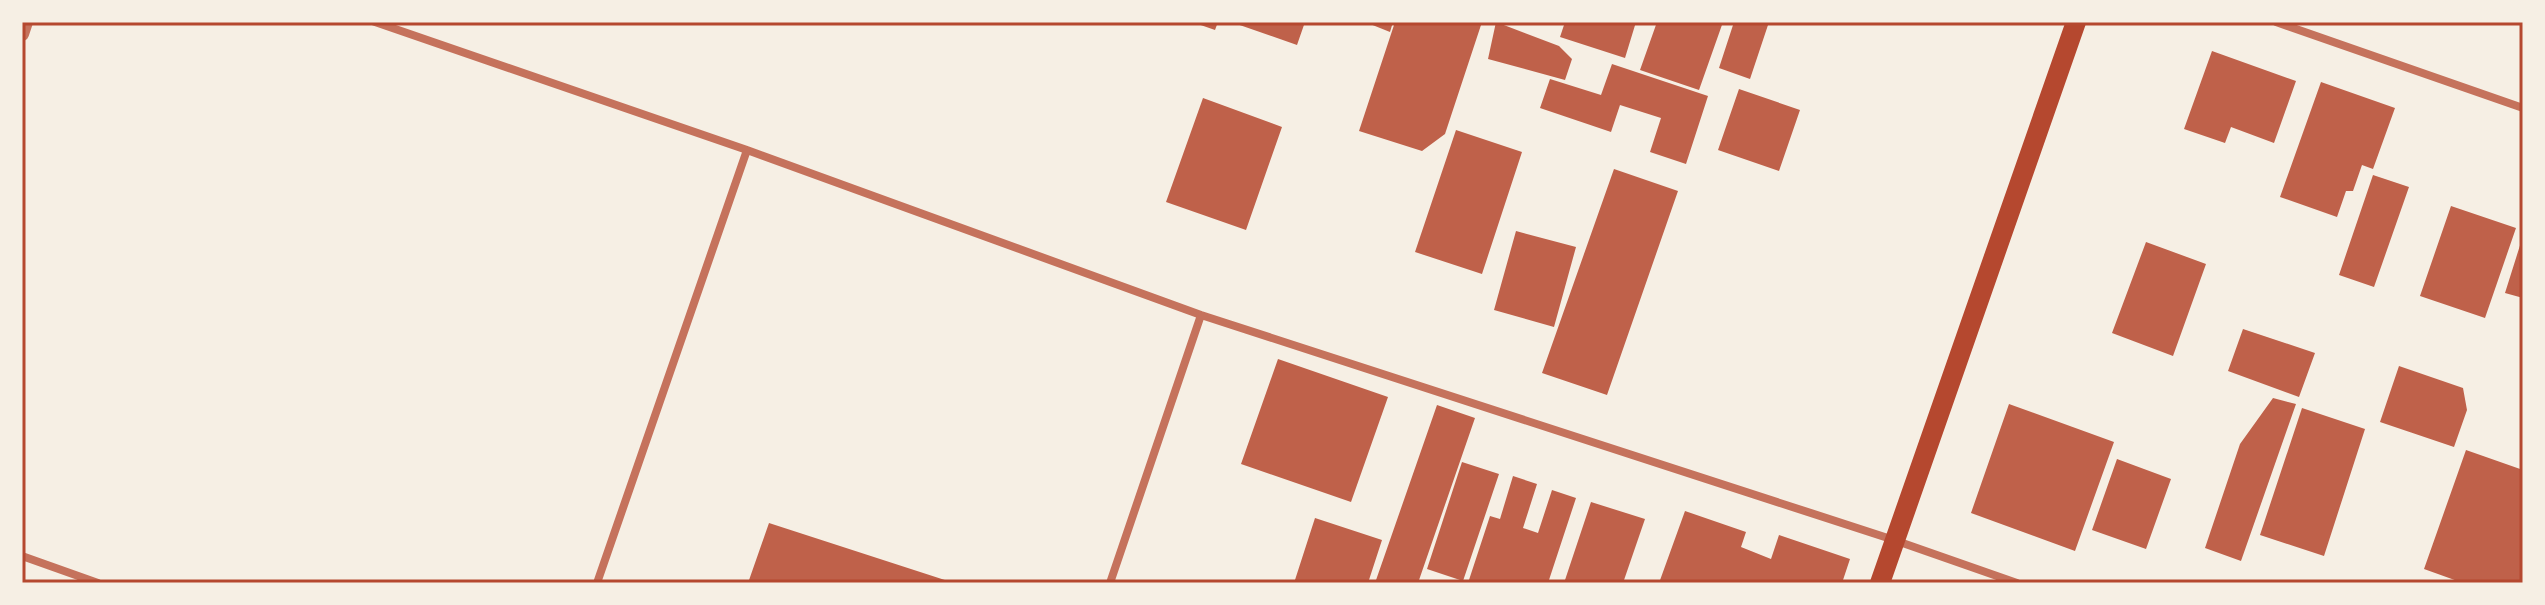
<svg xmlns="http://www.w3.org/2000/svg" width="2545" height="605" viewBox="0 0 2545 605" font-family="'Space Grotesk',sans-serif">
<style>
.building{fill:#bf614a}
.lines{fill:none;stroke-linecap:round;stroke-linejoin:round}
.minor{stroke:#c5725c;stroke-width:8}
.tertiary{stroke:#c5725c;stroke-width:14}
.primary{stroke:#b5482f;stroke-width:20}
.neatline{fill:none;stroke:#b5482f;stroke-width:3}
</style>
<rect width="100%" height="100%" fill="#f6efe4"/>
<path class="building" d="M 1192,22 L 1218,22 L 1215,30 Z
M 1231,22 L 1305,22 L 1297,45 Z
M 1365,22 L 1393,22 L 1390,32 Z
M 1395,22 L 1482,22 L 1445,134 L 1422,151 L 1359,131 Z
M 1496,22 L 1559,46 L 1572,59 L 1565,80 L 1488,59 Z
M 1565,22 L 1636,22 L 1625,58 L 1560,37 Z
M 1657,22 L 1723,22 L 1699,90 L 1640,70 Z
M 1734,22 L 1769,22 L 1750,79 L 1719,68 Z
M 2212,51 L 2296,81 L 2274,143 L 2231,127 L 2225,143 L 2184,129 Z
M 1612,64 L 1708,96 L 1686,164 L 1650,152 L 1661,118 L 1620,105 L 1611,132 L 1540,108 L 1550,79 L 1601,95 Z
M 2321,82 L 2395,108 L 2373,169 L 2362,165 L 2353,191 L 2346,191 L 2337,217 L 2280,197 Z
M 1739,89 L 1800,110 L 1779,171 L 1718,150 Z
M 1203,98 L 1282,127 L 1246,230 L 1166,202 Z
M 1456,130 L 1522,152 L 1482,274 L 1415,252 Z
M 1614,169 L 1678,191 L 1607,395 L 1542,373 Z
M 2373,175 L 2409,187 L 2374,287 L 2339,275 Z
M 2451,206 L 2516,228 L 2485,318 L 2420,296 Z
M 1516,231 L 1576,247 L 1554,327 L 1494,310 Z
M 2522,239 L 2523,239 L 2523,298 L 2505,293 Z
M 2146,242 L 2206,264 L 2173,356 L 2112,333 Z
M 2243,329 L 2315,353 L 2299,397 L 2228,371 Z
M 1278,359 L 1388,397 L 1351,502 L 1241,464 Z
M 2399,366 L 2463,388 L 2467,410 L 2454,447 L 2380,422 Z
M 2273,398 L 2296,404 L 2241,561 L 2205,548 L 2240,444 Z
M 2009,404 L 2114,442 L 2075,551 L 1971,513 Z
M 1437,405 L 1475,418 L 1418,583 L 1375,583 Z
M 2302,408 L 2365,429 L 2324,556 L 2260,535 Z
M 2466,450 L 2523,470 L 2523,583 L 2463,583 L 2424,569 Z
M 2117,459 L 2171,479 L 2146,549 L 2092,530 Z
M 1462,462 L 1499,474 L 1463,581 L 1427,569 Z
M 1513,476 L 1537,484 L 1523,528 L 1538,533 L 1552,490 L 1576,498 L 1548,583 L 1468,583 L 1490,516 L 1500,519 Z
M 1591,502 L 1645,519 L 1623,583 L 1564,583 Z
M 1685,511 L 1746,532 L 1741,547 L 1771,559 L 1779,535 L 1850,559 L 1842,583 L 1659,583 Z
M 1315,518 L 1382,540 L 1368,583 L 1294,583 Z
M 769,523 L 951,582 L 951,583 L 748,583 Z"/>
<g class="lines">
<path class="minor" d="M 375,22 L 747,150 L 1201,315 L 1894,540 L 2017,583
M 2276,22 L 2523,108
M 22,556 L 98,583
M 597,583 L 747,150
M 1110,583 L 1201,315"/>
<path class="tertiary" d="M 22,34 L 26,22"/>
<path class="primary" d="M 1880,583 L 2076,22"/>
</g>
<rect width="2545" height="605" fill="none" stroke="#f6efe4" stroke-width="48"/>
<rect x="24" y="24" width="2497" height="557" class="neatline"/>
</svg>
